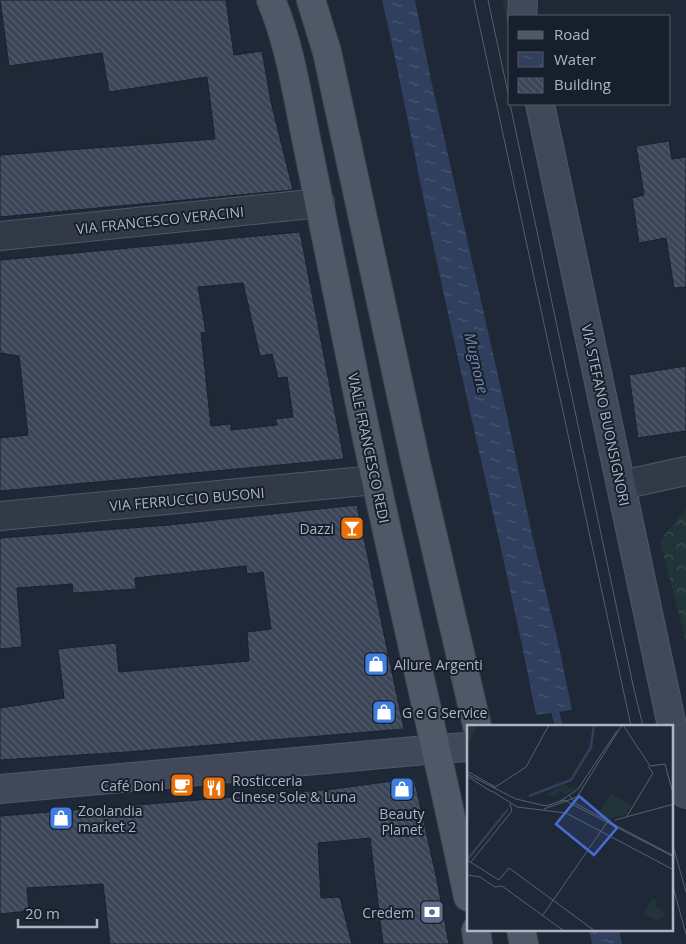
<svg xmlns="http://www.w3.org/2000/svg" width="686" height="944" viewBox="0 0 686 944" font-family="'Open Sans',sans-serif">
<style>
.grass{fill:#213438}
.forest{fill:url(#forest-crowns)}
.water{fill:url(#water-ripples)}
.pier{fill:#1f2837}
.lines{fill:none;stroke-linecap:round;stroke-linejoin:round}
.stream{stroke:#303f5d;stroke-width:8}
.building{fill:url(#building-back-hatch);stroke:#1a212e;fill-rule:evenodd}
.street-casing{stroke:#505765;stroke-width:30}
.secondary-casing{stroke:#505765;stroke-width:30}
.primary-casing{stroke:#3c4351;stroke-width:30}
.street{stroke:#323a47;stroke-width:28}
.secondary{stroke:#40485a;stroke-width:28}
.primary{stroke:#505868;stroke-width:28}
.tram{stroke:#545d6f;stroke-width:1}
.labels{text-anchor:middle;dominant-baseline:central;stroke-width:4;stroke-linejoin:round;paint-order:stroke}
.street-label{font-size:14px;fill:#acb4c4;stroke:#181f2c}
.poi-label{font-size:14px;fill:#acb4c4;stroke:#181f2c;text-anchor:start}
.water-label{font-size:15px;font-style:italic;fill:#7388ae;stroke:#181f2c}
.inset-river{fill:none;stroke:#303f5d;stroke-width:2.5}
.inset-road{fill:none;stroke:#57606f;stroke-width:1}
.view{fill:#486dd2;fill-opacity:0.15;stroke:#486dd2;stroke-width:2.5}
.inset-edge{fill:none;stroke:#acb4c4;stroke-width:2.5}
</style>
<defs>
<pattern id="forest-crowns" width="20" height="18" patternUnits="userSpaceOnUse" patternTransform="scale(1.25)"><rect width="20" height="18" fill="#213438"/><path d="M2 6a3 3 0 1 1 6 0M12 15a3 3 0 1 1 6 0" fill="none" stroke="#3f4f53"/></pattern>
<pattern id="water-ripples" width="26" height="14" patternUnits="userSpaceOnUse" patternTransform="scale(1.25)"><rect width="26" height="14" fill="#303f5d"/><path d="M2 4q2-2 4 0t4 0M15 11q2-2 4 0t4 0" fill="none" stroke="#4b5873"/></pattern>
<pattern id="building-back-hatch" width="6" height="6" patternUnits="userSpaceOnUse" patternTransform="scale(1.25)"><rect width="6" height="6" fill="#3b4557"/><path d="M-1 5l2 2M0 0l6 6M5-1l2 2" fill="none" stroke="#555d6e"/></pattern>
</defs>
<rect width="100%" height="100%" fill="#1f2837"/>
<path class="grass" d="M 502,0 L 512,0 L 510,31 L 508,31 Z"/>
<path class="forest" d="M 686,508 L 686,641 L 660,541 Z"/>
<path class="water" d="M 382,0 L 415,0 L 431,80 L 506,411 L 531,530 L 559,647 L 572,710 L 536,715 C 508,570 472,426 441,281 C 420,187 404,93 382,0 Z
M 589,930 L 619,930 L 622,944 L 592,944 Z"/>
<path class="pier" d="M 572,710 L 574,710 L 572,713 L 537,718 L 534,716 Z"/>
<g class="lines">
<path class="stream" d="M 553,704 L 559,726"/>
</g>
<path class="building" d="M 0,0 L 226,0 L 234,55 L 262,51 L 271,102 L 293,190 L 0,217 L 0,155 L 215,139 L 207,77 L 109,92 L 102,53 L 9,66 Z
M 669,141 L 672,159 L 686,157 L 686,287 L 674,288 L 666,238 L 639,243 L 632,198 L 644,195 L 636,146 Z
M 300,232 L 344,459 L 0,491 L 0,438 L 28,435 L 19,356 L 0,353 L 0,260 ZM 243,283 L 260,356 L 272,354 L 278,378 L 287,377 L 293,417 L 276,419 L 277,425 L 231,430 L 231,424 L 211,426 L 201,333 L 206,332 L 198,287 Z
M 686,366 L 686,431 L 638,438 L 629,375 Z
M 357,505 L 404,729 L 127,752 L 0,760 L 0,708 L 64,698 L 58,649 L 116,643 L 119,672 L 249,661 L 247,632 L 271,629 L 263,572 L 247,574 L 246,566 L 135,578 L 136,589 L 73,593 L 72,584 L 17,588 L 22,647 L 0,649 L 0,538 L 169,525 Z
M 414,778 L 437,880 L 449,944 L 383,944 L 370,838 L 318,843 L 321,898 L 340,897 L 352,944 L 110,944 L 103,884 L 27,888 L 29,911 L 0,914 L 0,816 L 334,789 Z"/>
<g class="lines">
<g class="street-casing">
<path id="street" d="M 0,236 L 320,203
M 622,485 L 686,471
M 0,516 L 375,480"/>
</g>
<g class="secondary-casing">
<path id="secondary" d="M 522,16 L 523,0
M 540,104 L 672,726
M 672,729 L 686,794
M 0,789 L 437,749 L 468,747"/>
</g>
<g class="primary-casing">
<path id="primary" d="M 271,0 C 290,45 297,95 307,143 C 322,217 337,291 352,365 C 387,543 431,719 468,897
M 311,0 L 327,52 L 415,459 L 477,726
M 476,930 L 478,944
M 521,930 L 524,944"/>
</g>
<use href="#street" class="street"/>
<use href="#secondary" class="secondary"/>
<use href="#primary" class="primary"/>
<path class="tram" d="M 474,0 L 631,726
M 488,0 L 510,102
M 510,104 L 633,685 L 643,726
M 672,842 L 686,892
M 672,883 L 686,934"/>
</g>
<defs>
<g id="bar-square" transform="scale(1.25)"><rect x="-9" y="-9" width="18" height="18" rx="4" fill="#e8710a" stroke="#181f2c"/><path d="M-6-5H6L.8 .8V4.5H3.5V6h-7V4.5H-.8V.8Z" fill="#fff"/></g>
<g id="shop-square" transform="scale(1.25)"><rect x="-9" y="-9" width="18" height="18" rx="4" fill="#3f7fe0" stroke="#181f2c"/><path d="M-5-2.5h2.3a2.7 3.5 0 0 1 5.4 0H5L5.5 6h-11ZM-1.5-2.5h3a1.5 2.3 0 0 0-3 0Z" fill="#fff"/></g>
<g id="cafe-square" transform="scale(1.25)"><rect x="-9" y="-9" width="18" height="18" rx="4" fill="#e8710a" stroke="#181f2c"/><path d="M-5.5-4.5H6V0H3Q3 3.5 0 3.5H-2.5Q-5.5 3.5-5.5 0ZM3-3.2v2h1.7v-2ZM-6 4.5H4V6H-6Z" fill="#fff"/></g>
<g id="restaurant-square" transform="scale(1.25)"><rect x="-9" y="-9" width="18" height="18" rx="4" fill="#e8710a" stroke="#181f2c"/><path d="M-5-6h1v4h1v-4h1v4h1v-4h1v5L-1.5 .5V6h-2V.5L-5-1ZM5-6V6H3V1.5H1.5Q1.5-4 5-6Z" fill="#fff"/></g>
<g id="bank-square" transform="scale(1.25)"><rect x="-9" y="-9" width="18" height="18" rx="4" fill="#5c6f8a" stroke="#181f2c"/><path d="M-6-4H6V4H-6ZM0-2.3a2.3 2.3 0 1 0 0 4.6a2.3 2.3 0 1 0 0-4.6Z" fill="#fff"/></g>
</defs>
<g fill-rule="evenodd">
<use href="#bar-square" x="352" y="528"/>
<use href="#shop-square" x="376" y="664"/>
<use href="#shop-square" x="384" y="712"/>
<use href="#cafe-square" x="182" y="785"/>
<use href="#restaurant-square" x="214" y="788"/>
<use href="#shop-square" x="402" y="789"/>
<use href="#shop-square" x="61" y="818"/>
<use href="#bank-square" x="432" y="912"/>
</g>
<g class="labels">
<g class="street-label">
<text transform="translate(160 220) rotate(-6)">VIA FRANCESCO VERACINI</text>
<text transform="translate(606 415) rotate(78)">VIA STEFANO BUONSIGNORI</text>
<text transform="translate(369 448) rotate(78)">VIALE FRANCESCO REDI</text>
<text transform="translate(187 499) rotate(-5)">VIA FERRUCCIO BUSONI</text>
</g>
<g class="poi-label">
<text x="334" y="528" text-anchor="end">Dazzi</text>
<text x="394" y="664">Allure Argenti</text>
<text x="402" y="712">G e G Service</text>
<text x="232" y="780">Rosticceria<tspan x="232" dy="16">Cinese Sole &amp; Luna</tspan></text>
<text x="164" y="785" text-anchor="end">Café Doni</text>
<text x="78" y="810">Zoolandia<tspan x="78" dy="16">market 2</tspan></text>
<text x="402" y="813" text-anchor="middle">Beauty<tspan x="402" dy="16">Planet</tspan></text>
<text x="414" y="912" text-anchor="end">Credem</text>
</g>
<g class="water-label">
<text transform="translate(477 363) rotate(77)">Mugnone</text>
</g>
</g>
<g transform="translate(467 725)">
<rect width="206" height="206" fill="#1f2837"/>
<path d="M 0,0 L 11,0 L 0,23 ZM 144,69 L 164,80 L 159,89 L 142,94 L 132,88 ZM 186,173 L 191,176 L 188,181 L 199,188 L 193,194 L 194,202 L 193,194 L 186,194 L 177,187 Z" fill="#213438"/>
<path d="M 98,59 L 101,63 L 110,64 L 99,69 L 93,66 L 89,71 L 78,70 Z" fill="#213438"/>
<path d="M 42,81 L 40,87 L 0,137 L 0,133 Z" fill="#303f5d"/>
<path class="inset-river" d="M 62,71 L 104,55 L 124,22 L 127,0"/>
<path class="inset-road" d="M 156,0 L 183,41 L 198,39 L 207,72M 0,46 L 28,62M 0,49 L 49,74 L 79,81 L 97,75 L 207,132M 0,51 L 25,67M 27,63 L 59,42 L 82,0M 25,66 L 50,82 L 99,88 L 207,145M 102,70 L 108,78 L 148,100M 92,77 L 111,64 L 150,6M 77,84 L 110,72 L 155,0M 160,91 L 186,48 L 181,41M 148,95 L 207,79M 148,100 L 207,131M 0,135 L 32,155 L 42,143 L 128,206M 4,137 L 45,86 L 43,79M 0,150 L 13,152 L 28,162 L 35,161 L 97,206M 76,190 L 141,96"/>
<path class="view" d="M 112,71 L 150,103 L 127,130 L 89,99 Z"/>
<rect width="206" height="206" class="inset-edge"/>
</g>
<rect x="508" y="15" width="162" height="90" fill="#181f2c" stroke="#535b69"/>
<rect x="518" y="31" width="25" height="8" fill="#505868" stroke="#535b69"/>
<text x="554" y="40" font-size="15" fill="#acb4c4">Road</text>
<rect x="518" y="52" width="25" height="15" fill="url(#water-ripples)" stroke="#535b69"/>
<text x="554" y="65" font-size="15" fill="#acb4c4">Water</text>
<rect x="518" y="78" width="25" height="15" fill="url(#building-back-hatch)" stroke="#535b69"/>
<text x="554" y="90" font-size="15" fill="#acb4c4">Building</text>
<path d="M18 919v8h79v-8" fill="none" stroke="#acb4c4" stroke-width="2.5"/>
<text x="25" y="919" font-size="15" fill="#acb4c4" stroke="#181f2c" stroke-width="4" paint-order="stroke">20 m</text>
</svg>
